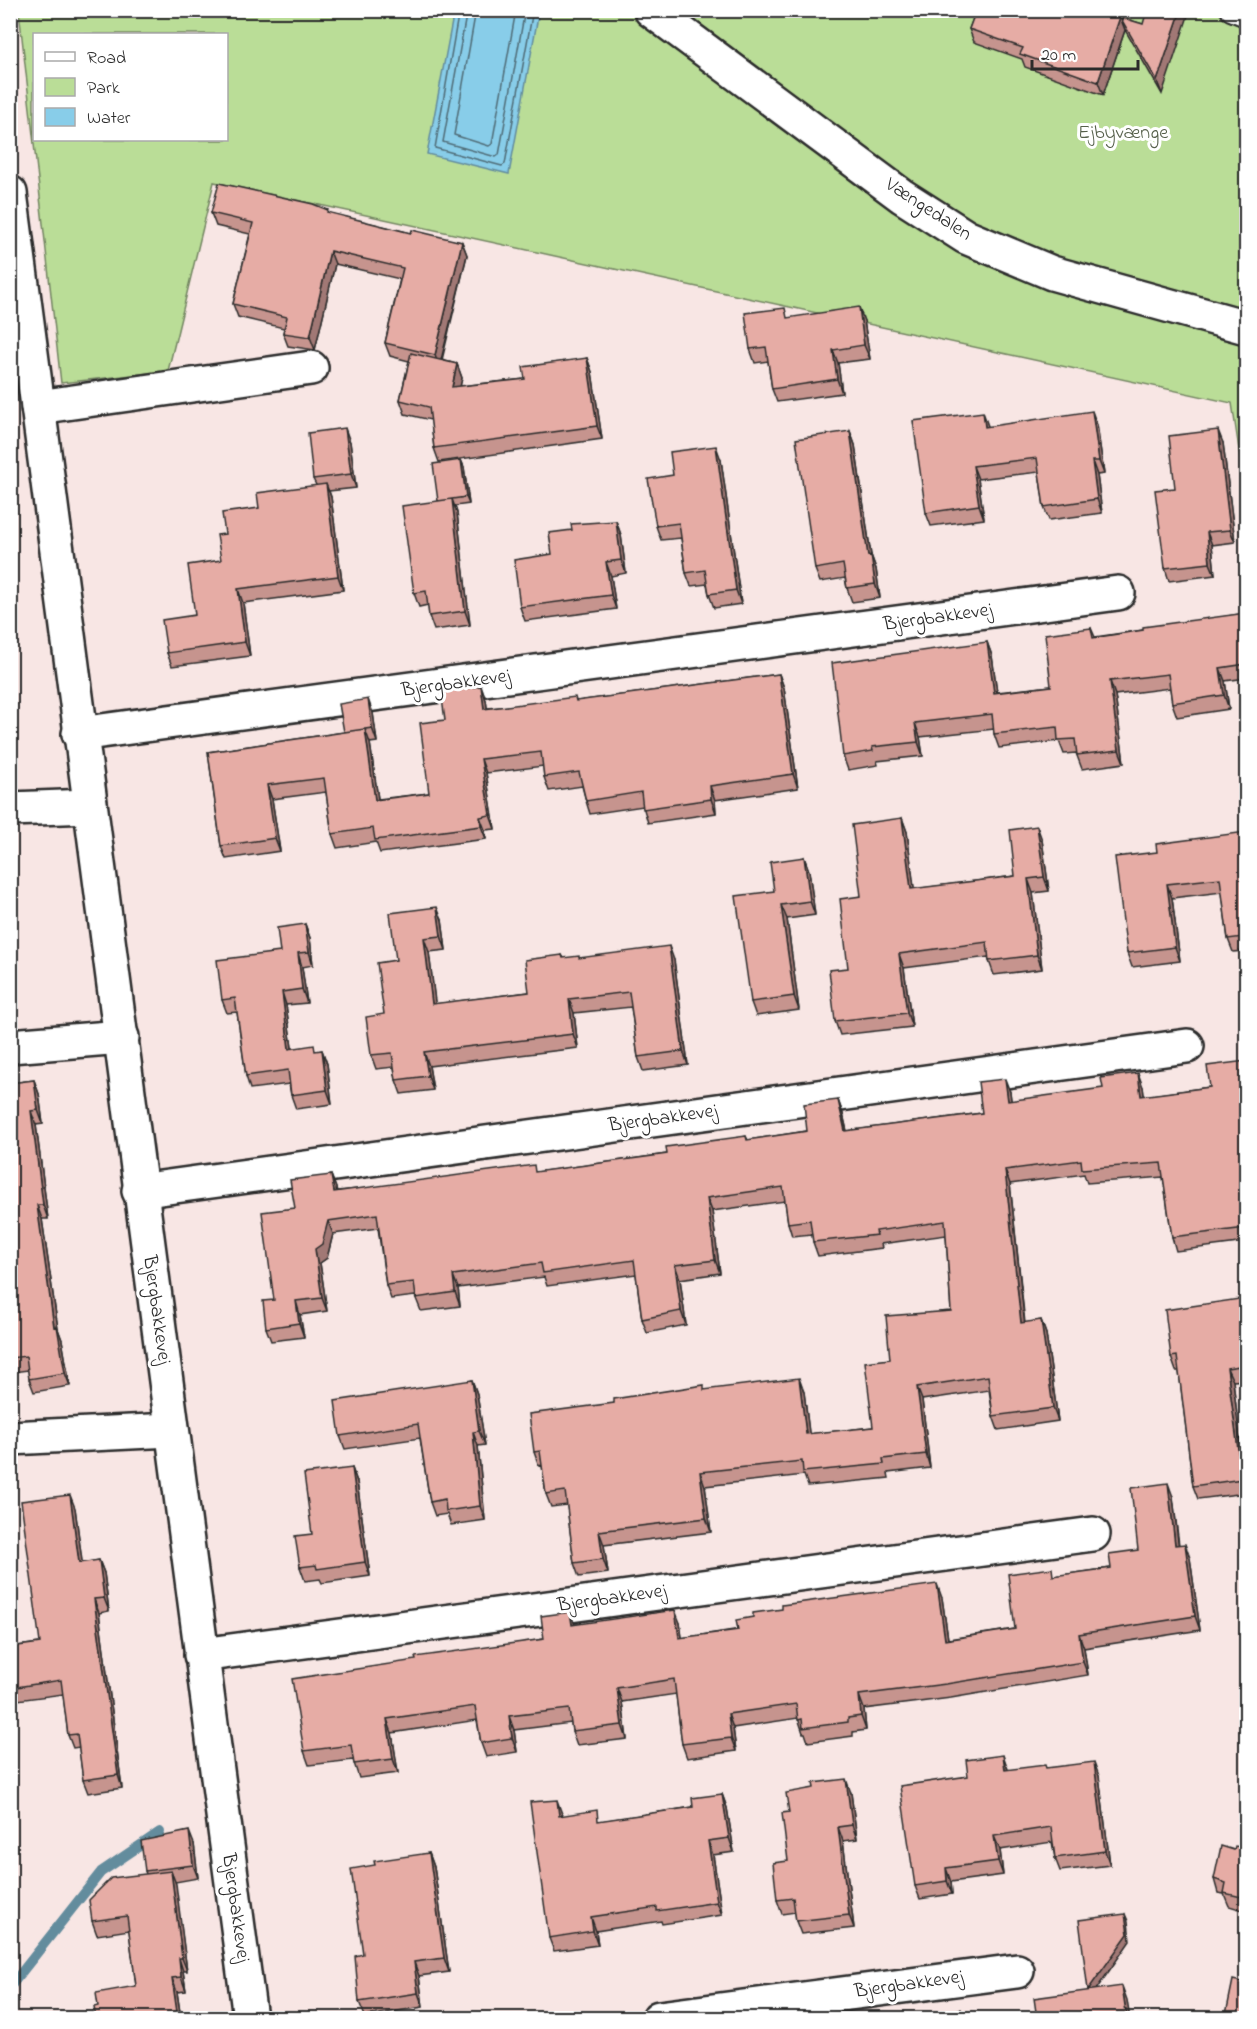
<svg xmlns="http://www.w3.org/2000/svg" width="1257" height="2029" viewBox="0 0 1257 2029" font-family="'Indie Flower',sans-serif">
<style>
.green{fill:#badd97;stroke:#728461;stroke-width:1.5;fill-rule:evenodd}
.water{fill:#88cde9;stroke:#638c9d;stroke-width:1.5}
.lines{fill:none;stroke-linecap:round;stroke-linejoin:round}
.shore{stroke:#506c77;stroke-width:1.5}
.stream{stroke:#638c9d;stroke-width:10}
.service-casing{stroke:#2b2b2b;stroke-width:24}
.minor-casing{stroke:#2b2b2b;stroke-width:38}
.tertiary-casing{stroke:#2b2b2b;stroke-width:38}
.service{stroke:#fff;stroke-width:20}
.minor{stroke:#fff;stroke-width:33}
.tertiary{stroke:#fff;stroke-width:33}
.wall{fill:#c6948e;stroke:#2b2b2b;stroke-width:1.5}
.shaded-wall{fill:#a17874;stroke:#2b2b2b;stroke-width:1.5}
.building{fill:#e6aca5;stroke:#2b2b2b;stroke-width:1.5}
.labels{text-anchor:middle;dominant-baseline:central;stroke-width:6;stroke-linejoin:round;paint-order:stroke}
.park-label{font-size:20px;fill:#56604b;stroke:#fff}
.street-label{font-size:20px;fill:#2b2b2b;stroke:#fff}
</style>
<rect width="100%" height="100%" fill="#f8e6e4"/>
<filter id="ink" filterUnits="userSpaceOnUse"><feTurbulence type="fractalNoise" baseFrequency=".0167" numOctaves="2"/><feDisplacementMap in="SourceGraphic" scale="12" xChannelSelector="R" yChannelSelector="G"/><feConvolveMatrix kernelMatrix="1 2 1 2 8 2 1 2 1" color-interpolation-filters="sRGB"/></filter>
<g filter="url(#ink)">
<path class="green" d="M 19,11 L 1246,11 L 1246,496 L 1232,403 L 214,182 L 168,371 L 61,383 ZM 34,34 L 226,34 L 226,140 L 34,140 Z"/>
<path class="water" d="M 454,11 L 539,11 L 509,174 L 427,154 Z"/>
<g class="lines">
<path class="shore" d="M 459,10 L 435,148 L 502,166 L 505,164 L 533,10
M 467,10 L 443,142 L 496,157 L 499,155 L 525,10
M 476,10 L 454,135 L 489,146 L 492,144 L 516,10"/>
<path class="stream" d="M 10,1987 L 101,1872 L 160,1832"/>
<g class="service-casing">
<path id="service" d="M 1231,10 L 1246,16"/>
</g>
<g class="minor-casing">
<path id="minor" d="M 651,10 L 902,196 L 966,237 L 1052,273 L 1246,327
M 38,407 L 311,368
M 79,734 L 1118,593
M 10,809 L 90,806
M 10,1046 L 122,1037
M 139,1191 L 1187,1046
M 10,1438 L 171,1430
M 201,1655 L 1093,1534
M 659,2018 L 1017,1971"/>
</g>
<g class="tertiary-casing">
<path id="tertiary" d="M 10,193 C 89,802 169,1410 250,2018"/>
</g>
<use href="#service" class="service"/>
<use href="#minor" class="minor"/>
<use href="#tertiary" class="tertiary"/>
</g>
<path class="wall" d="M 959,10 L 1102,10 L 1120,17 L 1125,30 L 1103,95 L 1025,67 L 1022,59 L 974,42 L 969,29 L 974,16 Z
M 1120,17 L 1143,24 L 1162,94 L 1125,30 Z
M 211,213 L 329,213 L 411,233 L 462,242 L 467,255 L 442,360 L 457,364 L 462,378 L 460,386 L 525,379 L 587,358 L 592,372 L 602,439 L 439,462 L 434,448 L 431,420 L 405,414 L 400,400 L 409,361 L 390,356 L 385,343 L 400,279 L 335,264 L 315,350 L 288,346 L 283,333 L 284,328 L 238,317 L 233,304 L 250,234 L 216,226 Z
M 789,318 L 864,321 L 870,359 L 838,363 L 842,393 L 777,402 L 772,389 L 768,361 L 755,363 L 750,349 Z
M 1097,425 L 1104,474 L 1097,475 L 1102,513 L 1049,520 L 1044,507 L 1039,472 L 978,479 L 984,519 L 931,526 L 926,513 L 988,427 Z
M 850,431 L 855,445 L 871,555 L 876,569 L 880,598 L 852,602 L 847,588 L 845,578 L 820,582 L 815,569 Z
M 350,442 L 356,488 L 329,491 L 331,497 L 343,590 L 243,603 L 250,656 L 172,666 L 167,653 L 195,615 L 221,560 L 225,534 L 259,508 L 316,485 L 313,479 Z
M 1223,443 L 1235,542 L 1212,545 L 1215,575 L 1169,581 L 1165,568 L 1175,488 Z
M 461,460 L 464,467 L 469,504 L 455,506 L 457,513 L 470,625 L 434,630 L 429,616 L 428,605 L 419,607 L 414,593 Z
M 721,460 L 741,604 L 714,608 L 709,594 L 707,584 L 691,586 L 686,573 L 681,538 L 661,540 L 656,526 L 673,475 Z
M 616,521 L 621,535 L 626,573 L 611,576 L 616,609 L 525,621 L 520,607 L 552,554 Z
M 1246,613 L 1246,678 L 1225,681 L 1229,709 L 1177,717 L 1172,703 L 1170,688 L 1115,695 L 1124,763 L 1082,769 L 1076,753 L 1064,754 L 1059,741 L 999,748 L 994,734 L 994,729 L 920,737 L 923,756 L 877,761 L 878,765 L 848,770 L 843,756 L 987,642 L 992,656 L 997,692 L 1051,686 L 1091,628 L 1095,637 L 1143,630 Z
M 779,674 L 784,688 L 798,788 L 715,800 L 716,813 L 648,823 L 643,806 L 590,814 L 586,801 L 582,786 L 549,791 L 544,777 L 543,766 L 486,773 L 495,829 L 485,830 L 486,839 L 380,853 L 376,842 L 337,848 L 332,834 L 326,792 L 272,799 L 280,851 L 226,859 L 221,846 L 208,752 L 344,732 L 373,713 L 377,742 L 370,743 L 378,799 L 429,793 L 445,720 L 486,700 L 487,708 L 577,701 Z
M 902,818 L 907,832 L 914,889 L 1015,876 L 1042,840 L 1049,891 L 1033,893 L 1042,969 L 994,975 L 989,961 L 988,957 L 904,968 L 912,1027 L 840,1035 L 835,1021 L 848,968 L 861,896 Z
M 1246,832 L 1245,951 L 1233,952 L 1228,939 L 1222,892 L 1172,898 L 1180,961 L 1132,967 L 1127,953 L 1157,852 Z
M 804,857 L 809,871 L 815,915 L 787,919 L 799,1010 L 756,1016 L 751,1002 L 774,891 Z
M 442,920 L 446,950 L 429,952 L 435,1004 L 529,992 L 562,955 L 564,958 L 674,960 L 688,1065 L 643,1071 L 638,1057 L 631,1007 L 574,1013 L 578,1048 L 429,1066 L 433,1090 L 401,1094 L 396,1080 L 394,1067 L 376,1069 L 371,1055 L 384,1014 L 396,960 Z
M 305,924 L 310,938 L 313,965 L 302,967 L 307,1003 L 286,1005 L 292,1048 L 317,1051 L 322,1050 L 327,1064 L 332,1104 L 296,1109 L 291,1095 L 289,1084 L 250,1089 L 246,1076 L 237,1012 L 227,1013 L 222,1000 L 280,952 Z
M 1246,1061 L 1246,1242 L 1176,1251 L 1172,1237 L 1163,1177 L 1087,1183 L 1084,1174 L 1010,1184 L 1025,1323 L 1041,1320 L 1046,1334 L 1058,1421 L 998,1430 L 993,1416 L 989,1390 L 922,1400 L 930,1468 L 888,1473 L 889,1478 L 808,1486 L 804,1475 L 705,1486 L 711,1532 L 604,1545 L 608,1573 L 579,1577 L 574,1563 L 567,1505 L 551,1507 L 546,1494 L 542,1465 L 539,1466 L 534,1452 L 614,1403 L 705,1390 L 804,1392 L 809,1434 L 873,1427 L 890,1359 L 951,1311 L 946,1235 L 881,1244 L 882,1248 L 818,1256 L 813,1242 L 812,1234 L 792,1236 L 788,1223 L 785,1201 L 712,1211 L 720,1273 L 680,1279 L 686,1325 L 647,1333 L 642,1319 L 636,1274 L 547,1286 L 544,1277 L 458,1288 L 460,1306 L 421,1311 L 415,1296 L 391,1299 L 386,1285 L 378,1228 L 333,1234 L 327,1258 L 320,1263 L 327,1311 L 300,1315 L 304,1337 L 271,1341 L 266,1328 L 274,1300 L 295,1208 L 331,1175 L 337,1191 L 537,1172 L 667,1154 L 746,1136 L 748,1140 L 807,1131 L 838,1100 L 843,1114 L 847,1131 L 982,1113 L 1010,1092 L 1011,1101 L 1143,1087 L 1144,1096 L 1210,1087 Z
M 34,1080 L 39,1094 L 43,1124 L 36,1125 L 48,1219 L 42,1219 L 58,1329 L 62,1340 L 70,1386 L 34,1392 L 29,1379 L 28,1370 L 13,1372 L 10,1364 L 10,1083 Z
M 1246,1298 L 1246,1380 L 1233,1381 L 1246,1493 L 1198,1499 L 1193,1486 L 1179,1371 L 1176,1371 L 1171,1357 Z
M 472,1380 L 477,1394 L 485,1445 L 478,1446 L 485,1520 L 451,1525 L 447,1514 L 435,1516 L 430,1502 L 420,1438 L 345,1449 L 340,1436 Z
M 352,1468 L 357,1482 L 370,1576 L 322,1583 L 320,1579 L 305,1581 L 300,1567 L 312,1534 Z
M 1173,1497 L 1179,1545 L 1190,1558 L 1200,1630 L 1084,1648 L 1088,1675 L 951,1698 L 864,1709 L 866,1730 L 853,1732 L 853,1736 L 808,1742 L 805,1733 L 803,1733 L 798,1718 L 733,1728 L 736,1751 L 687,1758 L 682,1744 L 676,1694 L 622,1702 L 627,1739 L 577,1745 L 572,1731 L 571,1723 L 514,1730 L 517,1752 L 486,1757 L 481,1743 L 477,1720 L 392,1733 L 398,1773 L 359,1778 L 353,1760 L 309,1765 L 304,1751 L 416,1660 L 544,1639 L 575,1624 L 680,1623 L 682,1638 L 942,1598 L 948,1639 L 1015,1629 L 1055,1576 L 1111,1568 L 1138,1550 Z
M 75,1508 L 82,1563 L 99,1560 L 104,1573 L 109,1611 L 99,1613 L 122,1788 L 88,1793 L 83,1780 L 79,1747 L 73,1748 L 68,1735 L 63,1694 L 10,1701 L 10,1647 L 40,1643 Z
M 1046,1768 L 1099,1776 L 1110,1865 L 1060,1871 L 1055,1858 L 1052,1842 L 1000,1850 L 1003,1875 L 951,1882 L 952,1894 L 920,1899 L 915,1886 L 1008,1770 Z
M 851,1793 L 857,1839 L 843,1841 L 854,1928 L 801,1934 L 796,1921 L 795,1912 L 782,1914 L 777,1900 L 788,1861 Z
M 722,1794 L 727,1808 L 734,1852 L 713,1855 L 722,1915 L 662,1924 L 661,1921 L 596,1931 L 598,1945 L 554,1951 L 549,1938 L 562,1814 L 563,1816 L 601,1821 L 693,1807 Z
M 194,1844 L 198,1878 L 175,1882 L 187,1971 L 183,1971 L 186,1991 L 177,1992 L 181,2019 L 96,2019 L 98,2006 L 136,1986 L 129,1930 L 97,1935 L 92,1921 L 146,1874 L 145,1871 Z
M 1246,1848 L 1246,1911 L 1229,1906 L 1224,1894 L 1218,1893 L 1214,1879 L 1234,1850 Z
M 429,1853 L 434,1867 L 449,1972 L 419,1976 L 423,2007 L 365,2016 L 359,2002 L 363,1954 L 375,1865 Z"/>
<path class="shaded-wall" d="M 1181,10 L 1190,10 L 1162,94 L 1157,81 Z
M 1120,17 L 1125,30 L 1103,95 L 1098,82 Z
M 462,242 L 467,255 L 439,368 L 435,355 Z
M 330,251 L 335,264 L 315,350 L 310,337 Z
M 859,307 L 864,321 L 870,359 L 864,345 Z
M 833,350 L 838,363 L 842,393 L 837,379 Z
M 587,358 L 592,372 L 602,439 L 597,426 Z
M 457,364 L 462,378 L 457,401 L 452,387 Z
M 1092,411 L 1097,425 L 1104,474 L 1099,461 Z
M 983,412 L 988,426 L 990,441 L 985,427 Z
M 345,428 L 350,442 L 356,488 L 351,474 Z
M 1218,430 L 1223,443 L 1235,542 L 1230,530 Z
M 850,431 L 855,445 L 873,570 L 868,556 Z
M 716,446 L 721,460 L 741,604 L 736,590 Z
M 461,460 L 464,467 L 469,504 L 466,497 Z
M 1092,461 L 1097,475 L 1102,513 L 1097,499 Z
M 973,466 L 978,479 L 984,519 L 979,505 Z
M 326,484 L 331,497 L 343,590 L 338,576 Z
M 452,499 L 457,513 L 470,625 L 465,611 Z
M 616,521 L 621,535 L 626,573 L 621,560 Z
M 1207,532 L 1212,545 L 1215,575 L 1210,563 Z
M 871,555 L 876,569 L 880,598 L 875,584 Z
M 606,562 L 611,576 L 616,609 L 611,595 Z
M 238,589 L 243,603 L 250,656 L 245,642 Z
M 987,642 L 992,656 L 999,707 L 994,693 Z
M 1220,668 L 1225,681 L 1229,709 L 1224,695 Z
M 779,674 L 784,688 L 798,788 L 793,774 Z
M 1110,681 L 1115,695 L 1124,763 L 1119,750 Z
M 481,686 L 486,700 L 489,722 L 484,709 Z
M 368,699 L 373,713 L 377,742 L 372,728 Z
M 915,723 L 920,737 L 923,756 L 918,742 Z
M 365,729 L 370,743 L 380,813 L 375,800 Z
M 481,759 L 486,773 L 495,829 L 490,815 Z
M 267,785 L 272,799 L 280,851 L 275,838 Z
M 710,786 L 715,800 L 716,813 L 711,799 Z
M 480,817 L 485,830 L 486,839 L 481,826 Z
M 902,818 L 907,832 L 916,903 L 911,889 Z
M 1037,826 L 1042,840 L 1049,891 L 1044,877 Z
M 804,857 L 809,871 L 815,915 L 810,901 Z
M 1028,879 L 1033,893 L 1042,969 L 1037,955 Z
M 1167,884 L 1172,898 L 1180,961 L 1175,947 Z
M 781,905 L 787,919 L 799,1010 L 794,996 Z
M 437,907 L 442,920 L 446,950 L 441,936 Z
M 305,924 L 310,938 L 313,965 L 309,952 Z
M 424,938 L 429,952 L 437,1018 L 432,1004 Z
M 669,946 L 674,960 L 688,1065 L 683,1051 Z
M 298,953 L 302,967 L 307,1003 L 302,989 Z
M 899,954 L 904,968 L 912,1027 L 907,1013 Z
M 282,992 L 286,1005 L 294,1062 L 289,1049 Z
M 569,999 L 574,1013 L 578,1048 L 573,1034 Z
M 322,1050 L 327,1064 L 332,1104 L 327,1090 Z
M 424,1052 L 429,1066 L 433,1090 L 428,1076 Z
M 1138,1073 L 1143,1087 L 1146,1110 L 1141,1096 Z
M 1005,1079 L 1010,1092 L 1013,1115 L 1008,1101 Z
M 34,1080 L 39,1094 L 43,1124 L 38,1110 Z
M 838,1100 L 843,1114 L 850,1145 L 845,1131 Z
M 31,1111 L 36,1125 L 48,1219 L 43,1205 Z
M 1005,1170 L 1010,1184 L 1026,1337 L 1021,1323 Z
M 331,1175 L 336,1188 L 339,1205 L 334,1192 Z
M 707,1198 L 712,1211 L 720,1273 L 715,1260 Z
M 37,1205 L 42,1219 L 58,1329 L 62,1340 L 70,1386 L 65,1373 L 54,1327 Z
M 328,1221 L 333,1234 L 327,1258 L 320,1263 L 327,1311 L 322,1298 L 315,1249 Z
M 675,1265 L 680,1279 L 686,1325 L 681,1311 Z
M 453,1275 L 458,1288 L 460,1306 L 455,1292 Z
M 296,1301 L 300,1315 L 304,1337 L 299,1323 Z
M 1041,1320 L 1046,1334 L 1058,1421 L 1053,1408 Z
M 1227,1368 L 1233,1381 L 1246,1492 L 1242,1479 Z
M 799,1378 L 804,1392 L 811,1448 L 806,1434 Z
M 472,1380 L 477,1394 L 485,1445 L 479,1431 Z
M 917,1387 L 922,1400 L 930,1468 L 926,1454 Z
M 473,1432 L 478,1446 L 485,1520 L 480,1506 Z
M 352,1468 L 357,1482 L 370,1576 L 365,1562 Z
M 700,1472 L 705,1486 L 711,1532 L 706,1518 Z
M 1168,1483 L 1173,1497 L 1180,1559 L 1175,1545 Z
M 70,1495 L 75,1508 L 84,1576 L 79,1563 Z
M 599,1531 L 604,1545 L 608,1573 L 603,1559 Z
M 1185,1544 L 1190,1558 L 1200,1630 L 1195,1616 Z
M 99,1560 L 104,1573 L 109,1611 L 104,1598 Z
M 937,1584 L 942,1598 L 950,1653 L 945,1640 Z
M 94,1599 L 99,1613 L 122,1788 L 118,1775 Z
M 675,1610 L 680,1623 L 684,1652 L 679,1638 Z
M 570,1612 L 575,1625 L 572,1625 Z
M 1079,1634 L 1084,1648 L 1088,1675 L 1083,1662 Z
M 617,1688 L 622,1702 L 627,1739 L 622,1725 Z
M 859,1695 L 864,1709 L 866,1730 L 861,1716 Z
M 728,1714 L 733,1728 L 736,1751 L 731,1738 Z
M 509,1716 L 514,1730 L 517,1752 L 512,1738 Z
M 387,1719 L 392,1733 L 398,1773 L 393,1759 Z
M 1003,1755 L 1008,1769 L 1010,1784 L 1005,1770 Z
M 1094,1762 L 1099,1776 L 1110,1865 L 1105,1851 Z
M 846,1779 L 851,1793 L 857,1839 L 852,1825 Z
M 722,1794 L 727,1808 L 734,1852 L 729,1838 Z
M 557,1800 L 562,1814 L 564,1830 L 559,1816 Z
M 838,1827 L 843,1841 L 854,1928 L 849,1915 Z
M 189,1831 L 194,1844 L 198,1878 L 193,1865 Z
M 994,1836 L 1000,1850 L 1003,1875 L 998,1861 Z
M 708,1841 L 713,1855 L 722,1915 L 717,1902 Z
M 429,1853 L 434,1867 L 449,1972 L 444,1958 Z
M 946,1868 L 951,1882 L 952,1894 L 947,1881 Z
M 171,1871 L 176,1884 L 187,1971 L 182,1958 Z
M 1125,1914 L 1128,1921 L 1130,1941 L 1091,1997 L 1088,1990 Z
M 591,1917 L 596,1931 L 598,1945 L 593,1931 Z
M 179,1958 L 183,1971 L 186,1991 L 181,1977 Z
M 414,1962 L 419,1976 L 423,2007 L 418,1993 Z
M 172,1978 L 177,1992 L 181,2019 L 178,2019 Z
M 1122,1986 L 1127,2000 L 1130,2019 L 1127,2019 Z"/>
<path class="building" d="M 976,10 L 1102,10 L 1120,17 L 1098,82 L 1020,54 L 1023,48 L 969,29 Z
M 1147,10 L 1181,10 L 1157,81 L 1120,17 L 1143,24 Z
M 219,183 L 313,204 L 328,210 L 327,212 L 411,233 L 412,230 L 462,242 L 435,355 L 385,343 L 403,268 L 330,251 L 310,337 L 283,333 L 287,317 L 233,304 L 253,223 L 211,213 Z
M 859,307 L 864,345 L 833,350 L 837,379 L 772,389 L 766,347 L 750,349 L 745,313 L 785,308 L 787,318 Z
M 411,353 L 457,364 L 452,387 L 525,379 L 523,367 L 587,358 L 597,426 L 434,448 L 429,407 L 400,400 Z
M 1092,411 L 1099,461 L 1092,461 L 1097,499 L 1044,507 L 1037,458 L 973,466 L 979,505 L 926,513 L 913,421 L 983,412 L 985,427 Z
M 345,428 L 351,474 L 313,479 L 308,433 Z
M 1218,430 L 1230,530 L 1207,532 L 1210,563 L 1165,568 L 1155,490 L 1175,488 L 1169,436 Z
M 850,431 L 868,556 L 871,555 L 875,584 L 847,588 L 843,564 L 815,569 L 796,439 Z
M 716,446 L 736,590 L 709,594 L 705,570 L 686,573 L 679,523 L 656,526 L 648,479 L 673,475 L 670,452 Z
M 461,460 L 466,497 L 438,501 L 433,464 Z
M 326,484 L 338,576 L 238,589 L 245,642 L 167,653 L 162,620 L 195,615 L 188,565 L 221,560 L 217,535 L 225,534 L 222,513 L 259,508 L 257,493 Z
M 452,499 L 465,611 L 429,616 L 426,591 L 414,593 L 402,506 Z
M 616,521 L 621,560 L 606,562 L 611,595 L 520,607 L 514,560 L 552,554 L 549,533 L 572,530 L 571,524 Z
M 1246,613 L 1246,664 L 1220,668 L 1224,695 L 1172,703 L 1168,674 L 1110,681 L 1119,750 L 1077,755 L 1075,739 L 1058,740 L 1057,727 L 994,734 L 992,714 L 915,723 L 918,742 L 872,747 L 873,751 L 843,756 L 832,663 L 987,642 L 994,693 L 1051,686 L 1045,634 L 1091,628 L 1093,638 L 1143,630 L 1143,627 Z
M 779,674 L 793,774 L 710,786 L 711,799 L 643,809 L 641,792 L 586,801 L 579,772 L 544,777 L 541,752 L 481,759 L 490,815 L 480,817 L 481,826 L 375,840 L 373,828 L 332,834 L 324,778 L 267,785 L 275,838 L 221,846 L 208,752 L 365,729 L 375,800 L 429,793 L 420,723 L 445,720 L 441,692 L 481,686 L 484,709 L 575,697 L 576,701 Z
M 368,699 L 372,728 L 344,732 L 339,704 Z
M 902,818 L 911,889 L 1015,876 L 1010,830 L 1037,826 L 1044,877 L 1028,879 L 1037,955 L 989,961 L 987,942 L 899,954 L 907,1013 L 835,1021 L 829,970 L 848,968 L 840,899 L 861,896 L 852,825 Z
M 1246,832 L 1246,965 L 1243,937 L 1228,939 L 1220,878 L 1167,884 L 1175,947 L 1127,953 L 1115,857 L 1157,852 L 1156,844 Z
M 804,857 L 810,901 L 781,905 L 794,996 L 751,1002 L 736,896 L 774,891 L 770,862 Z
M 437,907 L 441,936 L 424,938 L 432,1004 L 529,992 L 525,960 L 562,955 L 563,958 L 579,956 L 579,958 L 669,946 L 683,1051 L 638,1057 L 629,992 L 569,999 L 573,1034 L 424,1052 L 428,1076 L 396,1080 L 392,1053 L 371,1055 L 366,1017 L 384,1014 L 377,963 L 396,960 L 390,913 Z
M 305,924 L 309,952 L 298,953 L 302,989 L 282,992 L 289,1049 L 314,1045 L 315,1051 L 322,1050 L 327,1090 L 291,1095 L 288,1070 L 246,1076 L 235,998 L 222,1000 L 217,960 L 280,952 L 277,928 Z
M 1246,1061 L 1246,1228 L 1172,1237 L 1161,1163 L 1082,1169 L 1081,1160 L 1005,1170 L 1021,1323 L 1041,1320 L 1053,1408 L 993,1416 L 988,1376 L 917,1387 L 926,1454 L 883,1459 L 884,1464 L 803,1472 L 802,1461 L 700,1472 L 706,1518 L 599,1531 L 603,1559 L 574,1563 L 565,1491 L 546,1494 L 540,1451 L 534,1452 L 529,1414 L 614,1403 L 614,1399 L 704,1385 L 704,1390 L 799,1378 L 806,1434 L 873,1427 L 865,1362 L 890,1359 L 886,1316 L 951,1311 L 945,1221 L 876,1231 L 877,1235 L 813,1242 L 810,1220 L 788,1223 L 783,1187 L 707,1198 L 715,1260 L 675,1265 L 681,1311 L 642,1319 L 634,1260 L 543,1273 L 541,1263 L 453,1275 L 455,1292 L 416,1298 L 414,1282 L 386,1285 L 377,1214 L 328,1221 L 322,1244 L 315,1249 L 322,1298 L 296,1301 L 299,1323 L 266,1328 L 263,1301 L 274,1300 L 262,1212 L 295,1208 L 290,1180 L 331,1175 L 334,1192 L 534,1165 L 535,1172 L 667,1154 L 666,1147 L 746,1136 L 747,1140 L 807,1131 L 804,1104 L 838,1100 L 845,1131 L 982,1113 L 978,1082 L 1005,1079 L 1008,1101 L 1103,1088 L 1101,1078 L 1138,1073 L 1141,1096 L 1210,1087 L 1207,1066 Z
M 34,1080 L 38,1110 L 31,1111 L 43,1205 L 37,1205 L 54,1327 L 57,1326 L 65,1373 L 29,1379 L 26,1356 L 10,1358 L 10,1083 Z
M 1246,1298 L 1246,1365 L 1227,1368 L 1242,1479 L 1193,1486 L 1177,1356 L 1171,1357 L 1165,1310 Z
M 472,1380 L 479,1431 L 473,1432 L 480,1506 L 446,1511 L 445,1499 L 430,1502 L 418,1424 L 340,1436 L 335,1401 Z
M 352,1468 L 365,1562 L 317,1569 L 316,1565 L 300,1567 L 295,1536 L 312,1534 L 304,1474 Z
M 1168,1483 L 1175,1545 L 1185,1544 L 1195,1616 L 1079,1634 L 1083,1662 L 946,1684 L 859,1695 L 861,1716 L 848,1718 L 848,1722 L 803,1728 L 802,1719 L 798,1720 L 796,1704 L 728,1714 L 731,1738 L 682,1744 L 674,1679 L 617,1688 L 622,1725 L 572,1731 L 569,1709 L 509,1716 L 512,1738 L 481,1743 L 475,1706 L 387,1719 L 393,1759 L 354,1764 L 351,1745 L 304,1751 L 292,1679 L 416,1660 L 415,1657 L 544,1639 L 541,1616 L 570,1612 L 572,1625 L 675,1610 L 679,1638 L 738,1630 L 736,1620 L 753,1617 L 753,1613 L 782,1609 L 782,1605 L 937,1584 L 945,1640 L 1015,1629 L 1008,1574 L 1052,1568 L 1053,1576 L 1111,1568 L 1109,1554 L 1138,1550 L 1131,1488 Z
M 70,1495 L 79,1563 L 99,1560 L 104,1598 L 94,1599 L 118,1775 L 83,1780 L 77,1734 L 68,1735 L 61,1680 L 10,1688 L 10,1647 L 40,1643 L 21,1501 Z
M 1003,1755 L 1005,1770 L 1045,1765 L 1046,1768 L 1094,1762 L 1105,1851 L 1055,1858 L 1051,1827 L 994,1836 L 998,1861 L 946,1868 L 947,1881 L 915,1886 L 900,1786 L 968,1776 L 966,1760 Z
M 846,1779 L 852,1825 L 838,1827 L 849,1915 L 796,1921 L 793,1898 L 777,1900 L 773,1863 L 788,1861 L 782,1813 L 789,1812 L 786,1793 L 814,1788 L 813,1783 Z
M 722,1794 L 729,1838 L 708,1841 L 717,1902 L 657,1911 L 657,1907 L 591,1917 L 593,1931 L 549,1938 L 530,1802 L 557,1800 L 559,1816 L 597,1810 L 598,1821 L 693,1807 L 692,1798 Z
M 189,1831 L 193,1865 L 145,1871 L 141,1841 Z
M 1221,1846 L 1234,1850 L 1235,1846 L 1246,1848 L 1246,1898 L 1224,1893 L 1226,1883 L 1214,1879 Z
M 429,1853 L 444,1958 L 414,1962 L 418,1993 L 359,2002 L 355,1956 L 363,1954 L 351,1869 L 375,1865 L 374,1861 Z
M 171,1871 L 182,1958 L 179,1958 L 181,1977 L 172,1978 L 178,2019 L 96,2019 L 94,2007 L 98,2006 L 96,1993 L 136,1986 L 127,1916 L 92,1921 L 89,1900 L 111,1878 Z
M 1125,1914 L 1128,1934 L 1088,1990 L 1079,1920 Z
M 1233,1980 L 1246,1983 L 1246,2019 L 1225,2019 Z
M 1122,1986 L 1127,2019 L 1037,2019 L 1034,1998 Z
M 961,2009 L 962,2019 L 893,2019 Z"/>
</g>
<g class="labels">
<g class="park-label">
<text x="1123" y="133">Ejbyvænge</text>
</g>
<g class="street-label">
<text transform="translate(928 210) rotate(33)">Vængedalen</text>
<text transform="translate(938 618) rotate(-8)">Bjergbakkevej</text>
<text transform="translate(456 684) rotate(-8)">Bjergbakkevej</text>
<text transform="translate(663 1119) rotate(-8)">Bjergbakkevej</text>
<text transform="translate(156 1310) rotate(82)">Bjergbakkevej</text>
<text transform="translate(612 1599) rotate(-8)">Bjergbakkevej</text>
<text transform="translate(235 1908) rotate(82)">Bjergbakkevej</text>
<text transform="translate(909 1985) rotate(-8)">Bjergbakkevej</text>
</g>
</g>
<rect width="1257" height="2029" fill="none" stroke="#fff" stroke-width="36"/>
<rect x="18" y="18" width="1221" height="1993" fill="none" stroke="#2b2b2b" stroke-width="2" filter="url(#ink)"/>
<rect x="33" y="33" width="195" height="108" fill="#ffffff" stroke="#aaaaaa" stroke-width="1.5"/>
<rect x="45" y="52" width="30" height="9" fill="#ffffff" stroke="#aaaaaa" stroke-width="1.5"/>
<text x="87" y="63" font-size="18" fill="#2b2b2b">Road</text>
<rect x="45" y="78" width="30" height="18" fill="#badd97" stroke="#aaaaaa" stroke-width="1.5"/>
<text x="87" y="93" font-size="18" fill="#2b2b2b">Park</text>
<rect x="45" y="108" width="30" height="18" fill="#88cde9" stroke="#aaaaaa" stroke-width="1.5"/>
<text x="87" y="123" font-size="18" fill="#2b2b2b">Water</text>
<path d="M1032 60v9h106v-9" fill="none" stroke="#2b2b2b" stroke-width="3"/>
<text x="1041" y="60" font-size="18" fill="#2b2b2b" stroke="#ffffff" stroke-width="4.5" paint-order="stroke">20 m</text>
</svg>
